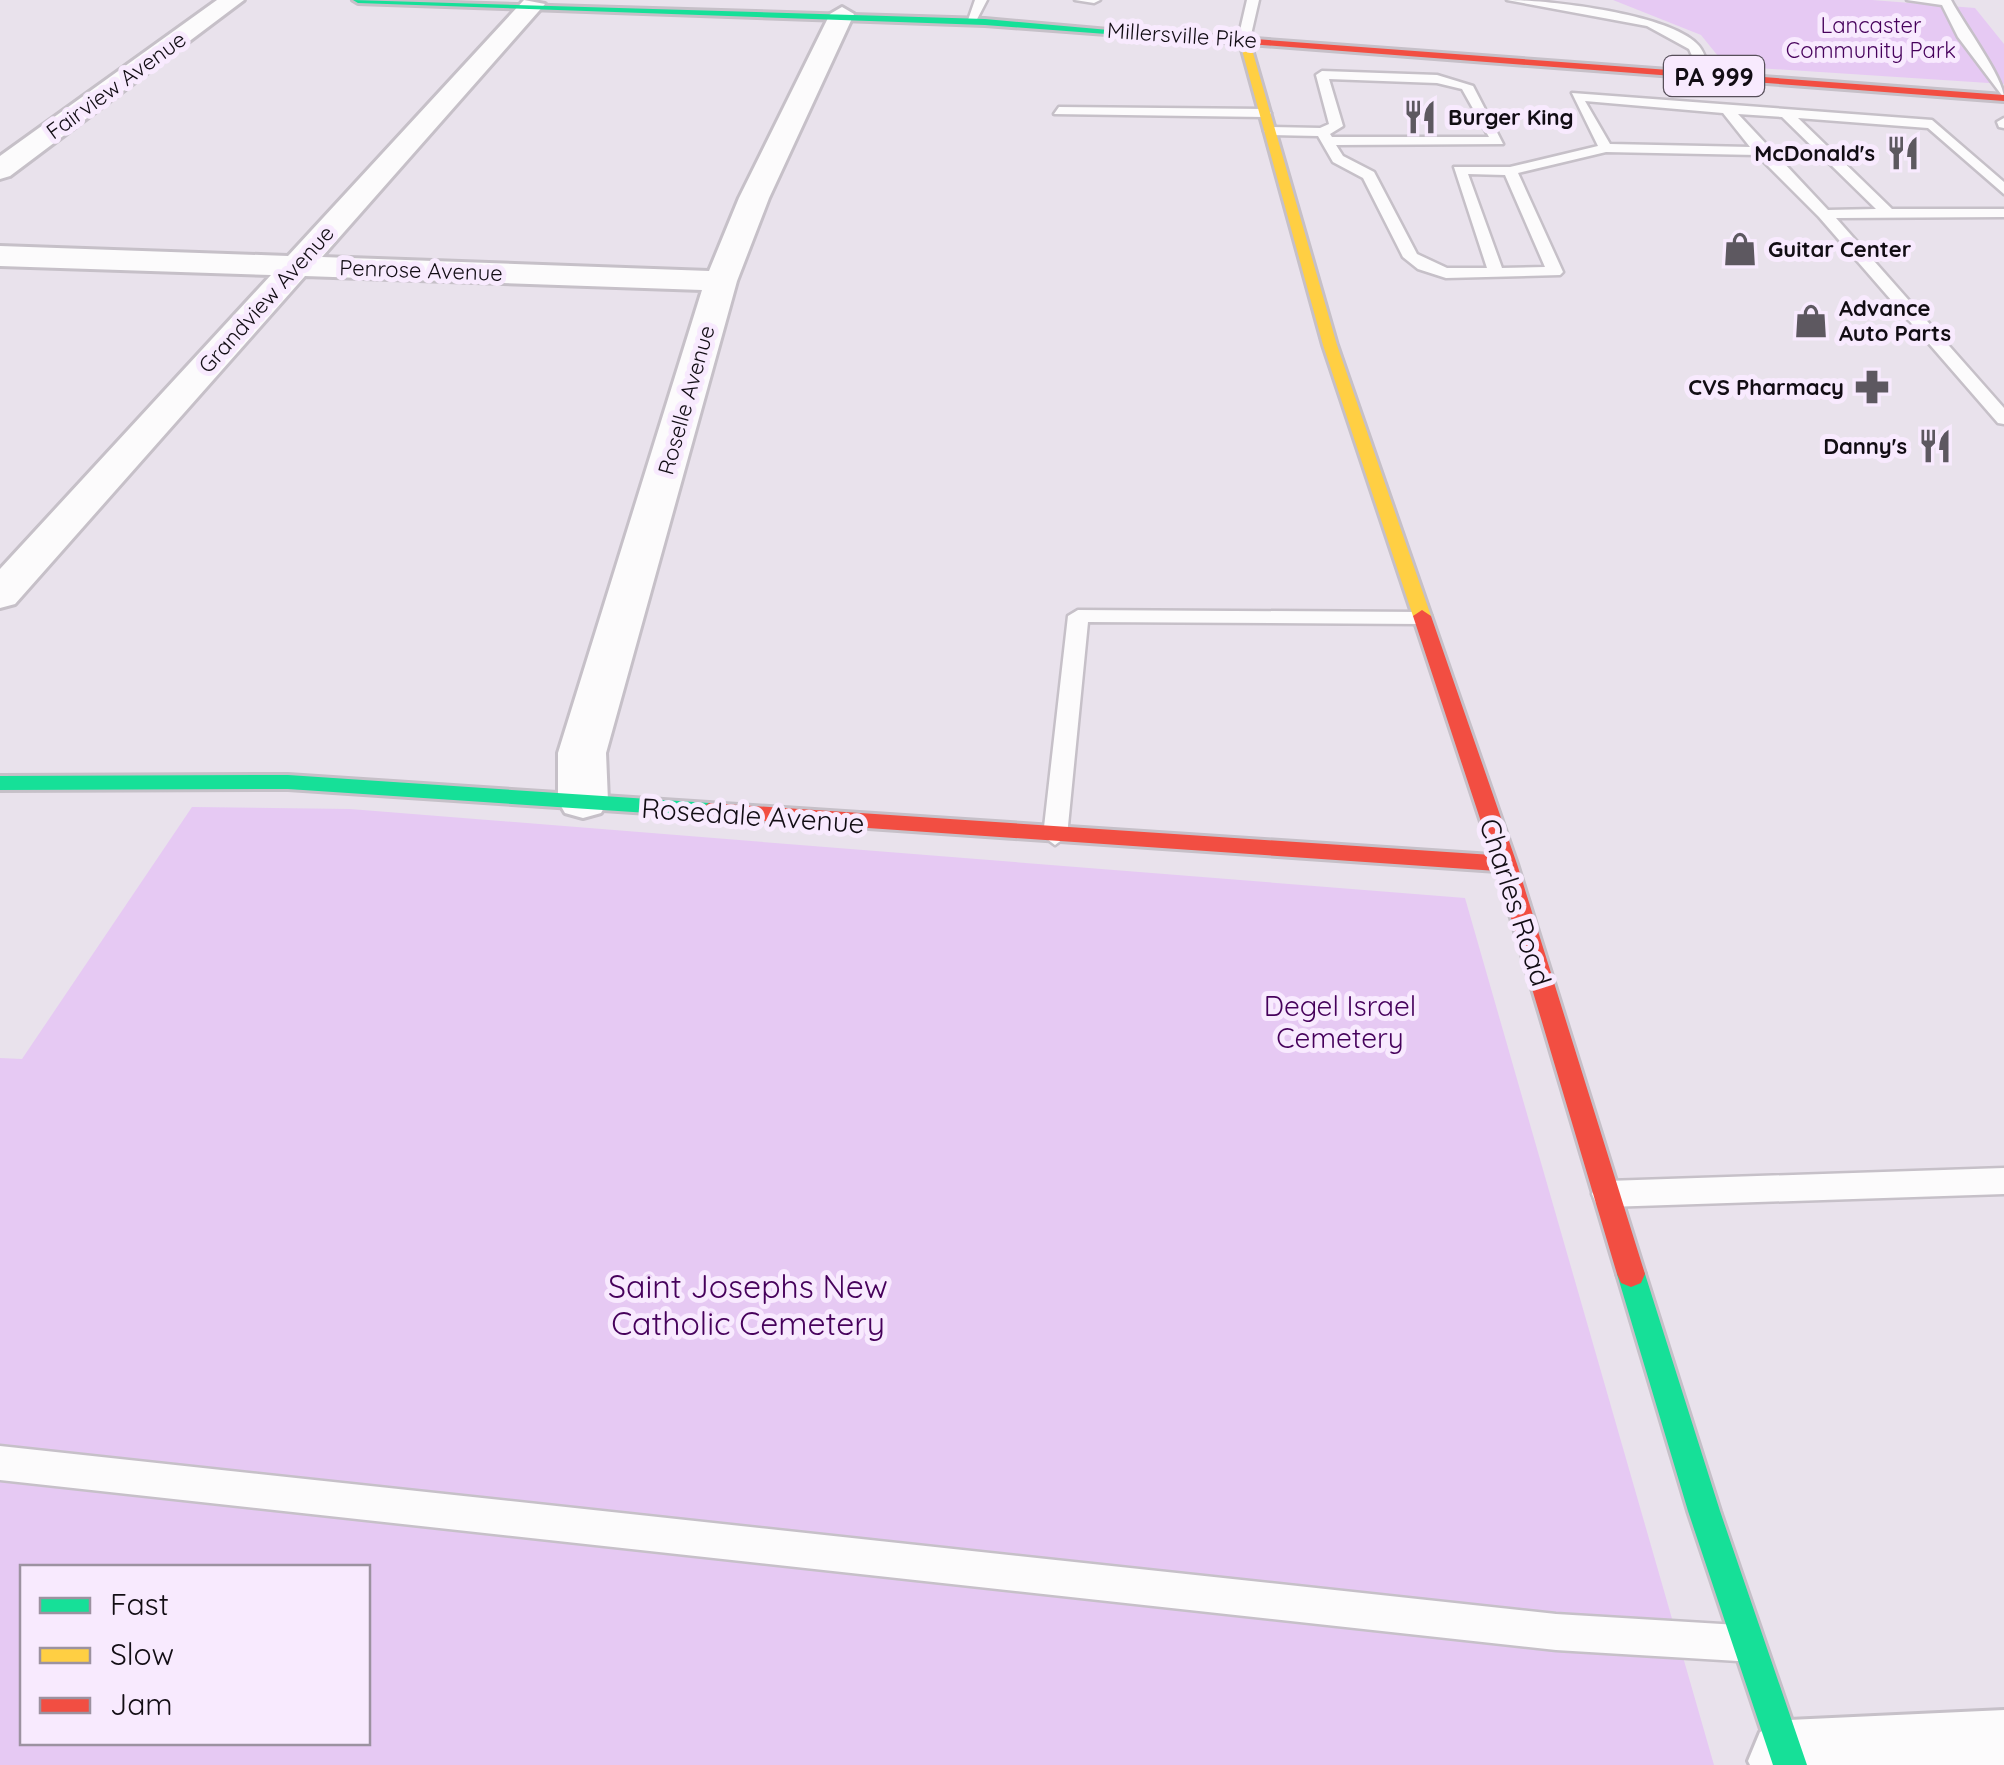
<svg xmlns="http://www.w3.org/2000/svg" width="2004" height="1765" viewBox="0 0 2004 1765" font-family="Quicksand,sans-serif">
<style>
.green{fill:#e6c9f3;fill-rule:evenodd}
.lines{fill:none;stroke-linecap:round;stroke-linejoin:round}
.lane-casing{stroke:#c6c0c8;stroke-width:5}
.street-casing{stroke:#c6c0c8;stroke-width:6}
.fast-casing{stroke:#c6c0c8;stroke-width:6}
.slow-casing{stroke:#c6c0c8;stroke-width:6}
.jam-casing{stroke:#c6c0c8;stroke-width:6}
.lane{fill:#fcfbfc;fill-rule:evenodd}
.street{fill:#fcfbfc;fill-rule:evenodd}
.fast{fill:#16e098;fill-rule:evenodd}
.slow{fill:#ffcf43;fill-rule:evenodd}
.jam{fill:#f24e42;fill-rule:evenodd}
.labels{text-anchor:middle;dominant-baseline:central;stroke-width:10;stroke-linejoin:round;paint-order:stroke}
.far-park-label{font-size:22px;fill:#46015b;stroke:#f8eafe}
.far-street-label{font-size:22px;fill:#120d14;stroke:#f8eafe}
.far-poi-label{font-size:22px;font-weight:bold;fill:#120d14;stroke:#f8eafe;text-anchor:start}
.shield{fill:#f8eafe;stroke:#574f5a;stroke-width:2.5}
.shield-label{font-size:25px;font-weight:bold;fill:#120d14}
.street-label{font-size:28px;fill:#120d14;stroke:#f8eafe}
.park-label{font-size:28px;fill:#46015b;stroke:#f8eafe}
.near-park-label{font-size:32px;fill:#46015b;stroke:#f8eafe}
</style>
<rect width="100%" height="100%" fill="#e9e2ec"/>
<path class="green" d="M 1613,0 L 1872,0 L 1975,8 L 2004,44 L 2004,84 L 1726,66 L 1701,35 Z
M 192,807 L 350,809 L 1465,898 L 1714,1765 L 0,1765 L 0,1058 L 22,1059 ZM 22,1568 L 368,1568 L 368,1742 L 22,1742 Z"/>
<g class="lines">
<g class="lane-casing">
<path id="lane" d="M 975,0 L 987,0 L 975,23 L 967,23 Z
M 1075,0 L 1100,0 L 1094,3 Z
M 1247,0 L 1259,0 L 1250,39 L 1244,43 L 1238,39 Z
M 1507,0 C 1549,0 1672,14 1699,46 C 1705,53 1708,66 1712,75 L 1702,78 L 1689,49 L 1647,26 Z
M 1907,0 L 1951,0 C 1963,23 2004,78 2004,98 L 1958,37 L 1942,5 Z
M 1322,71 L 1437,75 L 1473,86 L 1503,144 L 1336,145 L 1343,156 L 1374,172 L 1417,254 L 1447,268 L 1487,268 L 1454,167 L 1510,167 L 1598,146 L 1572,93 L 1932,120 L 2004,182 L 2004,194 L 1928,128 L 1798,118 L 1892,209 L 2004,209 L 2004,217 L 1836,218 L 2004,408 L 2004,424 L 1998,423 L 1819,217 L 1757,155 L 1606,152 L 1518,173 L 1563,272 L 1560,275 L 1446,278 L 1418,269 L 1403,257 L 1363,178 L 1333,162 L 1318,136 L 1271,135 L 1264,131 L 1271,127 L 1320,128 L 1329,124 L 1316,75 ZM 1329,79 L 1437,83 L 1462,89 L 1489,137 L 1332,137 L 1330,134 L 1343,126 ZM 1585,101 L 1723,113 L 1750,147 L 1610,144 ZM 1738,114 L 1782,117 L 1876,209 L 1828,210 ZM 1468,174 L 1505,175 L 1545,267 L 1502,268 Z
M 1059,107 L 1265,109 L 1271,113 L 1265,117 L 1054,114 Z
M 2004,118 L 2004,128 L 1999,127 L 1997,122 Z
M 1078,610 L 1421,612 L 1431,618 L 1421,624 L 1088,622 L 1067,836 L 1055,845 L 1043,836 L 1068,616 Z
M 2004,1168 L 2004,1194 L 1607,1207 L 1596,1203 L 1592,1194 L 1596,1185 L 1607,1181 Z
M 0,1446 L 1556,1614 L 1738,1625 L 1751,1630 L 1756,1643 L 1751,1656 L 1738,1661 L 1556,1650 L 0,1480 Z"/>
</g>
<g class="street-casing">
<path id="street" d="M 217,0 L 244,0 L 10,176 L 0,179 L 0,156 Z
M 524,0 L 545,4 L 322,257 L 709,271 L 739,198 L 830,14 L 842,7 L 854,14 L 769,198 L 737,281 L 606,753 L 608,801 L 601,813 L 583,818 L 565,813 L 558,801 L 558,753 L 702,290 L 305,276 L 15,604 L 0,608 L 0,569 L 271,275 L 0,266 L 0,246 L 288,256 Z
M 2004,1710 L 2004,1765 L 1750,1765 L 1748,1761 L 1760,1732 L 1789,1720 Z"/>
</g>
<g class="fast-casing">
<path id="fast" d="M 353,0 L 985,19 L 1165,35 L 1160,38 L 985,25 L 358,3 Z
M 288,775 L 709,803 L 720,810 L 709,817 L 288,789 L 0,790 L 0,776 Z
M 1631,1261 L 1641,1265 L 1645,1274 L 1720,1511 L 1807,1765 L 1773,1765 L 1688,1511 L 1617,1274 L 1621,1265 Z"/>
</g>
<g class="slow-casing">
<path id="slow" d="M 1244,36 L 1249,39 L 1337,345 L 1431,616 L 1429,620 L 1422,622 L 1413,616 L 1323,345 L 1239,39 Z"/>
</g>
<g class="jam-casing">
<path id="jam" d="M 1160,32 L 2004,95 L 2004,101 L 1156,37 Z
M 1422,610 L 1431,616 L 1517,864 L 1645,1274 L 1641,1283 L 1631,1287 L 1621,1283 L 1617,1274 L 1497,871 L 709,817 L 698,810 L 709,803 L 1492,855 L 1413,616 Z"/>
</g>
<use href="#lane" class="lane"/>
<use href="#street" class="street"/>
<use href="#fast" class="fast"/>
<use href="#slow" class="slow"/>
<use href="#jam" class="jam"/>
</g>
<defs>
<g id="restaurant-bare" transform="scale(2.7)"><path d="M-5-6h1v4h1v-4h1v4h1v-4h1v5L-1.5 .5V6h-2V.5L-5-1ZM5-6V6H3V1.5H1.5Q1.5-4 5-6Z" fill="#5d5860" stroke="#f8eafe" stroke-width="2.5" paint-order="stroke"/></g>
<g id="shop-bare" transform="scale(2.7)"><path d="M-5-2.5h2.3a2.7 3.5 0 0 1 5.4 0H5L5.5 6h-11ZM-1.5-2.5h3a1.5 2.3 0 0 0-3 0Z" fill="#5d5860" stroke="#f8eafe" stroke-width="2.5" paint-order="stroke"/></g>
<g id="pharmacy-bare" transform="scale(2.7)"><path d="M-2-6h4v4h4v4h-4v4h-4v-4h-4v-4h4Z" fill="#5d5860" stroke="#f8eafe" stroke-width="2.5" paint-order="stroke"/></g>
</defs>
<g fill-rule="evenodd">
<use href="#restaurant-bare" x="1420" y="117"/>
<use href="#restaurant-bare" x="1903" y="153"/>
<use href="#shop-bare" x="1740" y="249"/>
<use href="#shop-bare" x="1811" y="321"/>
<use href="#pharmacy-bare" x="1872" y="387"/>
<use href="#restaurant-bare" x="1935" y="446"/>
</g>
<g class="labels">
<g class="far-park-label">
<text x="1871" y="25">Lancaster<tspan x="1871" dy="25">Community Park</tspan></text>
</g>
<g class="far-street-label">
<text transform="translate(1182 35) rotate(4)">Millersville Pike</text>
<text transform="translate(116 85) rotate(-36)">Fairview Avenue</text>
<text transform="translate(421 270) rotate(2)">Penrose Avenue</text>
<text transform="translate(266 299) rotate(-48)">Grandview Avenue</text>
<text transform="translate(686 400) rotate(-74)">Roselle Avenue</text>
</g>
<g class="far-poi-label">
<text x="1448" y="117">Burger King</text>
<text x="1875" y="153" text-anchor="end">McDonald's</text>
<text x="1768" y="249">Guitar Center</text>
<text x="1839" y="308">Advance<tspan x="1839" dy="25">Auto Parts</tspan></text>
<text x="1844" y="387" text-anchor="end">CVS Pharmacy</text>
<text x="1907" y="446" text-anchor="end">Danny's</text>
</g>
<rect class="shield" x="1664" y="56" width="100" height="40" rx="8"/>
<g class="shield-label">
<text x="1714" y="76">PA 999</text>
</g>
<g class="street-label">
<text transform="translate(753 815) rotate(4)">Rosedale Avenue</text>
<text transform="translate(1516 902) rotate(72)">Charles Road</text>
</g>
<g class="park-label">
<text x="1340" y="1005">Degel Israel<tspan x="1340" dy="32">Cemetery</tspan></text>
</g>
<g class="near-park-label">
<text x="748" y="1286">Saint Josephs New<tspan x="748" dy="37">Catholic Cemetery</tspan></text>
</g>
</g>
<rect x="20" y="1565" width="350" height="180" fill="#f8eafe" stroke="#9c92a0" stroke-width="2.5"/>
<rect x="40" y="1598" width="50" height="15" fill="#16e098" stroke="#9c92a0" stroke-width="2.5"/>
<text x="110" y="1615" font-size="30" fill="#120d14">Fast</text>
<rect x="40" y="1648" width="50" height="15" fill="#ffcf43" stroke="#9c92a0" stroke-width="2.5"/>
<text x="110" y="1665" font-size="30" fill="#120d14">Slow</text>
<rect x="40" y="1698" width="50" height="15" fill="#f24e42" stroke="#9c92a0" stroke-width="2.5"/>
<text x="110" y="1715" font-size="30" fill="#120d14">Jam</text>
</svg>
